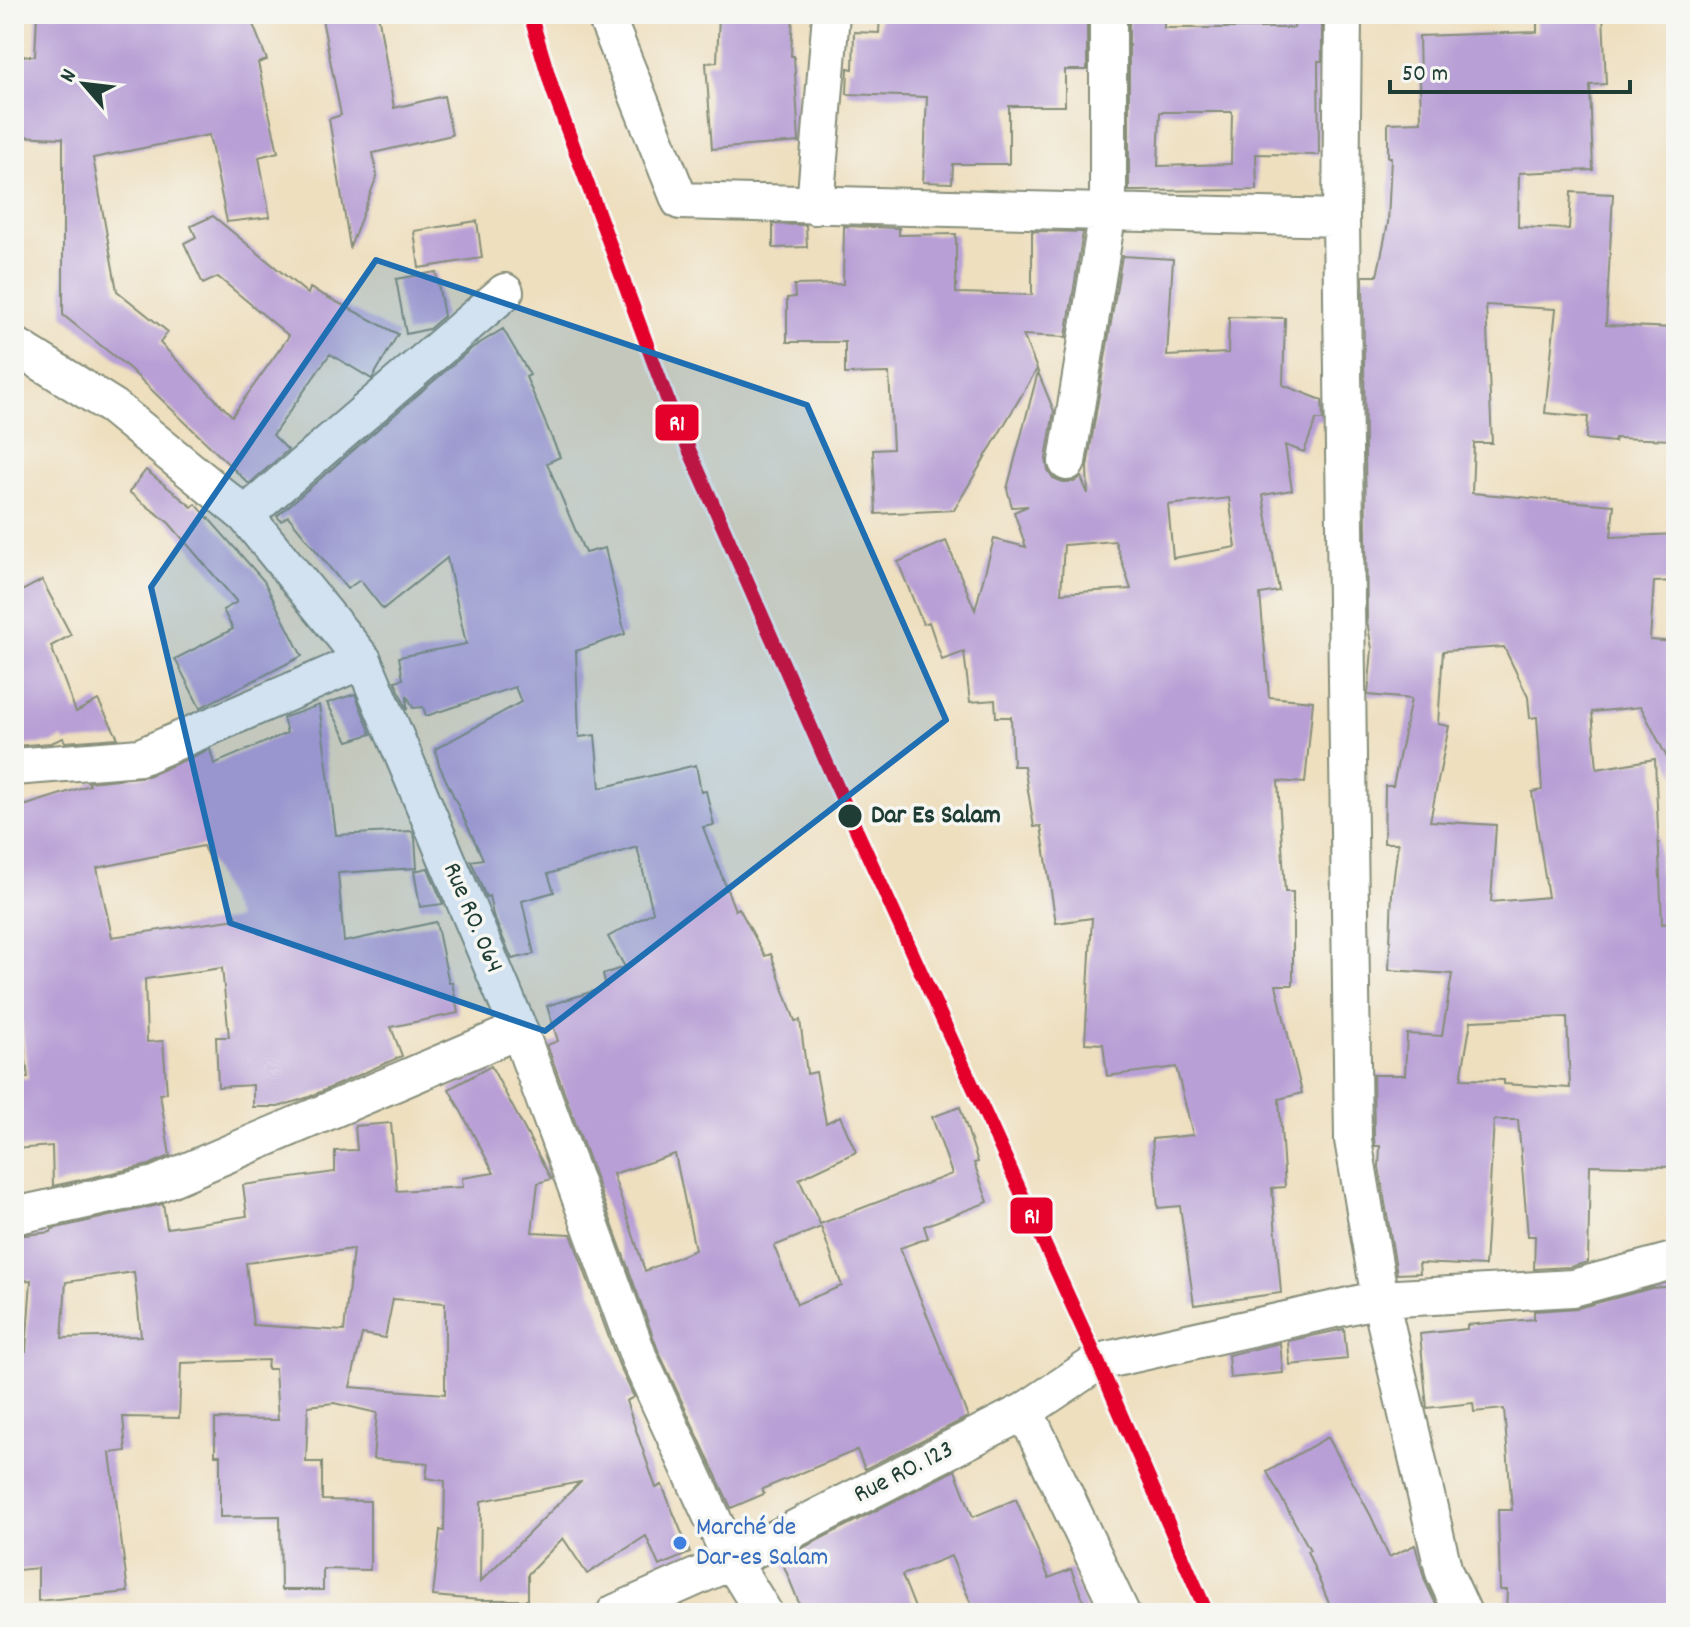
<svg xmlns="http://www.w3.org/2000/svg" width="1690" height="1627" viewBox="0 0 1690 1627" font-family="Dekko,sans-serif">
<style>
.building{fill:#b89fd5;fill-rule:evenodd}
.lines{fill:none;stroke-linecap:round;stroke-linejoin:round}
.minor-casing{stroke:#868e7a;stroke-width:40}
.minor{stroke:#fff;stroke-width:36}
.rail-1-casing{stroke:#f6f6f2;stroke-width:20}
.rail-1{stroke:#e4002b;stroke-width:14}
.marked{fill:#1f6fb2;fill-opacity:0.2;stroke:#1f6fb2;stroke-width:6;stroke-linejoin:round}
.stop-dot{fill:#1f3d34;stroke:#f6f6f2;stroke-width:3}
.shop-dot{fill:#3f7fe0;stroke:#f6f6f2;stroke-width:3}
.labels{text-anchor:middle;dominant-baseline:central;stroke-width:7;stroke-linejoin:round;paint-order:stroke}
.stop-label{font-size:26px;font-weight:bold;fill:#1f3d34;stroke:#f6f6f2;text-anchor:start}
.street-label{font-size:26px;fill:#1f3d34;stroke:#f6f6f2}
.shop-label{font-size:26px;fill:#366cbe;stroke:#f6f6f2;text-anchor:start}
.line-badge{stroke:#f6f6f2;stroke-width:3}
.badge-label{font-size:22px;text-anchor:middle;font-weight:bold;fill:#fff}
</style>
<rect width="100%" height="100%" fill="#f6f6f2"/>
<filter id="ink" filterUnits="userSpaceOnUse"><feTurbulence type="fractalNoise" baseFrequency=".0125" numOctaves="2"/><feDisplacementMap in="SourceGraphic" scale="16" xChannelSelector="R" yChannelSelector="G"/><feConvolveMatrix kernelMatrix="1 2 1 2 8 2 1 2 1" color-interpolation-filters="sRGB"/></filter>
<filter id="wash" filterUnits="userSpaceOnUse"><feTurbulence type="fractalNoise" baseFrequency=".006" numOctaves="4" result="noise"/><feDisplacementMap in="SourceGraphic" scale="32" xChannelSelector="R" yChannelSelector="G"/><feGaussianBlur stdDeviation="1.8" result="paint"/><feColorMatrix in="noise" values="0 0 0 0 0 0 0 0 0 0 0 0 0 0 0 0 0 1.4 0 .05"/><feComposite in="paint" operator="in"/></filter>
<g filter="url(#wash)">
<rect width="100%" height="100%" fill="#eedfbf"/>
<g id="blocks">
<path class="building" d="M 37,14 L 249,14 L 267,60 L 258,63 L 278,152 L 259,157 L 270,217 L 227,222 L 209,135 L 93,158 L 117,291 L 168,332 L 160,343 L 232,416 L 289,336 L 218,277 L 203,284 L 184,243 L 196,237 L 191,226 L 213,216 L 308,294 L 310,288 L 398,334 L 372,379 L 330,354 L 273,435 L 288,450 L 249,484 L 130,369 L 63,315 L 63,138 L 14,136 L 14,56 L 35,56 Z
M 321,14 L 378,14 L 394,108 L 444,96 L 452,135 L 373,153 L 377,176 L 350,247 L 329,119 L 341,115 Z
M 719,14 L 793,14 L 791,56 L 794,56 L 799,142 L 712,149 L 706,63 L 717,62 Z
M 880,14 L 1087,14 L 1087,70 L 1065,70 L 1065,106 L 1009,106 L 1009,164 L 953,164 L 952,183 L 923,182 L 927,97 L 847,94 L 848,68 L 853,69 L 854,32 L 879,33 Z
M 1129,14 L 1164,14 L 1164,28 L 1294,28 L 1294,14 L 1322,14 L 1322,61 L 1318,61 L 1319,155 L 1256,154 L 1257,190 L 1129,191 ZM 1160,112 L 1232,112 L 1231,164 L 1158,166 Z
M 1537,14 L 1603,14 L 1606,84 L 1590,85 L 1593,170 L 1519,173 L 1518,227 L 1569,229 L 1571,192 L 1613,194 L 1606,325 L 1674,328 L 1672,365 L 1676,366 L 1676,440 L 1615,438 L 1614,442 L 1586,439 L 1588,417 L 1545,413 L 1556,309 L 1486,305 L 1492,443 L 1474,443 L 1472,493 L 1614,505 L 1611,537 L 1676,534 L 1676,581 L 1654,582 L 1650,640 L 1676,642 L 1676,775 L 1641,707 L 1592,712 L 1597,769 L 1655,759 L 1662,924 L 1669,923 L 1673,964 L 1676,964 L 1674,1167 L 1590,1165 L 1588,1262 L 1570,1267 L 1534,1269 L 1535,1236 L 1528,1236 L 1518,1120 L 1494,1120 L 1485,1266 L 1419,1263 L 1420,1273 L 1397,1274 L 1379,1167 L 1380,1146 L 1375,1146 L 1374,1138 L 1373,1075 L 1405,1075 L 1407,1034 L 1442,1036 L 1452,974 L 1389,970 L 1392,892 L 1398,843 L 1384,843 L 1385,786 L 1393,786 L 1411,699 L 1368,695 L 1372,649 L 1367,621 L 1363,276 L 1377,276 L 1388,223 L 1391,157 L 1388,157 L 1388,123 L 1421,122 L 1419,36 L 1537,32 ZM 1504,647 L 1528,697 L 1530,718 L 1537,717 L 1542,790 L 1532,792 L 1548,897 L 1491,902 L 1496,825 L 1430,821 L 1449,726 L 1438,724 L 1443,651 ZM 1567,1017 L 1570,1088 L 1504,1084 L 1504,1080 L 1461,1079 L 1471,1021 Z
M 477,221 L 482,258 L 419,268 L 414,231 Z
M 773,224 L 806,225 L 807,247 L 773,248 Z
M 844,226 L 899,228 L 899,235 L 956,234 L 956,293 L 1032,295 L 1032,231 L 1083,232 L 1066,337 L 1023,335 L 1037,369 L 954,510 L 876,514 L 873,450 L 893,449 L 889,373 L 845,374 L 845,342 L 787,342 L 787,298 L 795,297 L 794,285 L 843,284 Z
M 1122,256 L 1173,259 L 1167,356 L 1228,353 L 1229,317 L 1285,318 L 1283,385 L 1322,400 L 1323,420 L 1316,420 L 1304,452 L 1285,445 L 1292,490 L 1263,495 L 1279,591 L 1260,594 L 1269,697 L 1313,701 L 1305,783 L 1278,781 L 1285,892 L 1293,892 L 1293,985 L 1276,985 L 1302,1093 L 1279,1099 L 1285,1187 L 1272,1188 L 1281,1293 L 1194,1305 L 1180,1206 L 1158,1208 L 1152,1139 L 1193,1135 L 1176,1067 L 1107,1076 L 1103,1044 L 1085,1043 L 1092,918 L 1056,923 L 1041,826 L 1034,827 L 1024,766 L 1013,766 L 1011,717 L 996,717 L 995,700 L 970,702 L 964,652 L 942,660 L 929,622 L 923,624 L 898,562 L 946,541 L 975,610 L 994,539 L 1026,547 L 1014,512 L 1028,506 L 1012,507 L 1007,489 L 1038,372 L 1054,411 L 1046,459 L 1048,470 L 1053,478 L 1063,482 L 1074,482 L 1081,477 L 1088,494 L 1087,467 ZM 1229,498 L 1236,547 L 1173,558 L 1168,505 ZM 1115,541 L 1131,589 L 1061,593 L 1064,545 Z
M 436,272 L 444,316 L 429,329 L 406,334 L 396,279 Z
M 503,329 L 530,375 L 526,377 L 560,457 L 547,463 L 585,553 L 605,548 L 625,634 L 576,651 L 579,737 L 595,735 L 600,788 L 696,765 L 701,792 L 706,791 L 714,825 L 703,827 L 735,910 L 739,908 L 765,956 L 771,954 L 795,1021 L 800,1020 L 807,1074 L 816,1072 L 826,1123 L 840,1116 L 856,1152 L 799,1179 L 820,1224 L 952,1174 L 932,1117 L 960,1107 L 978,1162 L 974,1163 L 988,1202 L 924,1226 L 928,1238 L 900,1248 L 968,1417 L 865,1469 L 857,1450 L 762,1489 L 764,1494 L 731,1508 L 658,1350 L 547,1045 L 558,1041 L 547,1006 L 606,987 L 603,974 L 625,967 L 608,937 L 653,912 L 637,847 L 548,874 L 554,892 L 522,901 L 534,954 L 512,959 L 493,915 L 489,896 L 486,897 L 471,861 L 483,859 L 439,765 L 435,749 L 521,702 L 515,687 L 426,716 L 423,707 L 413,708 L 407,695 L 407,710 L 395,681 L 403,679 L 399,657 L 466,644 L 447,558 L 383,609 L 360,580 L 347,589 L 288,516 L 281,521 L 277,516 L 472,348 ZM 675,1154 L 695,1250 L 645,1271 L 613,1174 ZM 821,1227 L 842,1286 L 797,1304 L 774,1246 Z
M 146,470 L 192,507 L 196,504 L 264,581 L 302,656 L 200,708 L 175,659 L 233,629 L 223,610 L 237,602 L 169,523 L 129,492 Z
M 42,580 L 71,635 L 51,646 L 76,712 L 98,700 L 118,738 L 65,742 L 63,738 L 51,743 L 14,746 L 14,595 Z
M 355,694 L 371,734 L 348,741 L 327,703 Z
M 319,705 L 336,835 L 412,831 L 415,838 L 417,868 L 338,873 L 344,942 L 436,922 L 449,983 L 452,982 L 458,1013 L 391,1027 L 402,1056 L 309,1097 L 278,1107 L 253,1107 L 253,1085 L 218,1087 L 216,1037 L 229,1037 L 222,968 L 145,979 L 147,1042 L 163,1041 L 167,1093 L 160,1094 L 170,1156 L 149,1165 L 53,1186 L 52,1146 L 14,1149 L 14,1079 L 28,1078 L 14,952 L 14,809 L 90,785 L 88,782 L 148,776 L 210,749 L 214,764 L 287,733 L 283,718 ZM 203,846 L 237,919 L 112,937 L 97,868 Z
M 428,868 L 443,904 L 420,907 L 414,871 Z
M 491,1066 L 551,1179 L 538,1183 L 532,1232 L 571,1234 L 619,1365 L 634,1397 L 626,1401 L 656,1488 L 662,1485 L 690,1553 L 659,1566 L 646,1536 L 587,1574 L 563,1538 L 528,1574 L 528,1600 L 480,1600 L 433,1596 L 440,1530 L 444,1531 L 445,1481 L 426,1478 L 428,1463 L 373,1459 L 377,1413 L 334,1403 L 308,1406 L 306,1462 L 322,1462 L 322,1500 L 370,1501 L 370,1570 L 323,1569 L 323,1590 L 281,1590 L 280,1516 L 220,1517 L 220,1455 L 215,1455 L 215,1419 L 278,1420 L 275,1369 L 267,1369 L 268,1360 L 181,1363 L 179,1418 L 123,1417 L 126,1451 L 110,1453 L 128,1592 L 38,1601 L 38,1568 L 18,1570 L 14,1508 L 14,1351 L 26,1351 L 31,1280 L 19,1281 L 16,1236 L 51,1232 L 52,1229 L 163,1204 L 167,1228 L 247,1216 L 243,1185 L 335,1172 L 335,1151 L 357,1150 L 355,1126 L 391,1123 L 397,1191 L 463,1187 L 462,1178 L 494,1173 L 449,1089 ZM 353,1249 L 344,1331 L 253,1325 L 246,1263 ZM 134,1272 L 141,1336 L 62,1338 L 66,1282 ZM 393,1299 L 445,1303 L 445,1394 L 350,1387 L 362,1334 L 385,1338 ZM 580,1482 L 480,1582 L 481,1501 Z
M 1676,1286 L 1676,1613 L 1506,1613 L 1507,1590 L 1500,1590 L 1498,1510 L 1512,1510 L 1504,1409 L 1474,1412 L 1473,1403 L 1427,1408 L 1420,1334 L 1467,1329 L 1467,1325 L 1534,1319 L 1534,1311 L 1578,1308 L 1652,1288 Z
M 1344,1329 L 1347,1359 L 1290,1365 L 1288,1341 Z
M 1280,1343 L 1283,1373 L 1230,1378 L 1228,1355 Z
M 1328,1437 L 1371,1516 L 1389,1557 L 1415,1545 L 1425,1581 L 1440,1613 L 1333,1613 L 1307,1551 L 1310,1550 L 1267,1472 Z
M 955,1470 L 973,1517 L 1016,1499 L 1049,1578 L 1071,1569 L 1088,1613 L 975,1613 L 951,1556 L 902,1575 L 917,1613 L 803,1613 L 781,1559 Z"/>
</g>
</g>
<g filter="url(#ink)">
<use href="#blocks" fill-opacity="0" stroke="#868e7a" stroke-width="2"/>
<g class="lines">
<g class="minor-casing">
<path id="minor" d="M 605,14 L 680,201 L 1341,218
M 1343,14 L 1341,218 L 1353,1140 L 1380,1299 L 1444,1572 L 1463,1613
M 815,206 L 831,14
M 14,345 L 113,407 L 245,515 L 363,660 L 519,1030 L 639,1358 L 732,1561 L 764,1613
M 1067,462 L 1108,211 L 1108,14
M 245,515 L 505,292
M 14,767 L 140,757 L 363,660
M 14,1216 L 155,1185 L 519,1030
M 1025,1411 L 1121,1613
M 615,1613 L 732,1561 L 1025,1411 L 1098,1362 L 1380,1299 L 1573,1288 L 1676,1260"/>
</g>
<use href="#minor" class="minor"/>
<g class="rail-1-casing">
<path id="rail-1" d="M 530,14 L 553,91 L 669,404 L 850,816 L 1098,1362 L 1207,1613"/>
</g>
<use href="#rail-1" class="rail-1"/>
</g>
</g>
<path class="marked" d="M 376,260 L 807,405 L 946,720 L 545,1031 L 230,923 L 151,587 Z"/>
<circle class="stop-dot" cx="850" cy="816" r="13"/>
<circle class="shop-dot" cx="680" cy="1543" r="8"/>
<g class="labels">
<g class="stop-label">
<text x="871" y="816">Dar Es Salam</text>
</g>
<g class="street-label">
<text transform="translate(472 918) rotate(67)">Rue RO. 064</text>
<text transform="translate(904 1473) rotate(-27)">Rue RO. 123</text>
</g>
<g class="shop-label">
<text x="696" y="1528">Marché de<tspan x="696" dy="30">Dar-es Salam</tspan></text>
</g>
</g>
<g class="line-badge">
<rect x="654" y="403" width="46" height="39" rx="8" fill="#e4002b"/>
<rect x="1009" y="1196" width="45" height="39" rx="8" fill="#e4002b"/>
</g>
<g class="badge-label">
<text x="677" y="430">R1</text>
<text x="1032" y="1223">R1</text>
</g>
<rect width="1690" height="1627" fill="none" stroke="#f6f6f2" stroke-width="48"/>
<g transform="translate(84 84) rotate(298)" stroke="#f6f6f2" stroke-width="6" paint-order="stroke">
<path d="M0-6L14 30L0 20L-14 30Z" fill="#1f3d34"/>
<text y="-12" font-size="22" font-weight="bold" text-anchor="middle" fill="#1f3d34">N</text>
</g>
<path d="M1390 80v12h240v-12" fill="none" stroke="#1f3d34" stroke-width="4"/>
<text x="1402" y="80" font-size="24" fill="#1f3d34" stroke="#f6f6f2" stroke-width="6" paint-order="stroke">50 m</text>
</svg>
